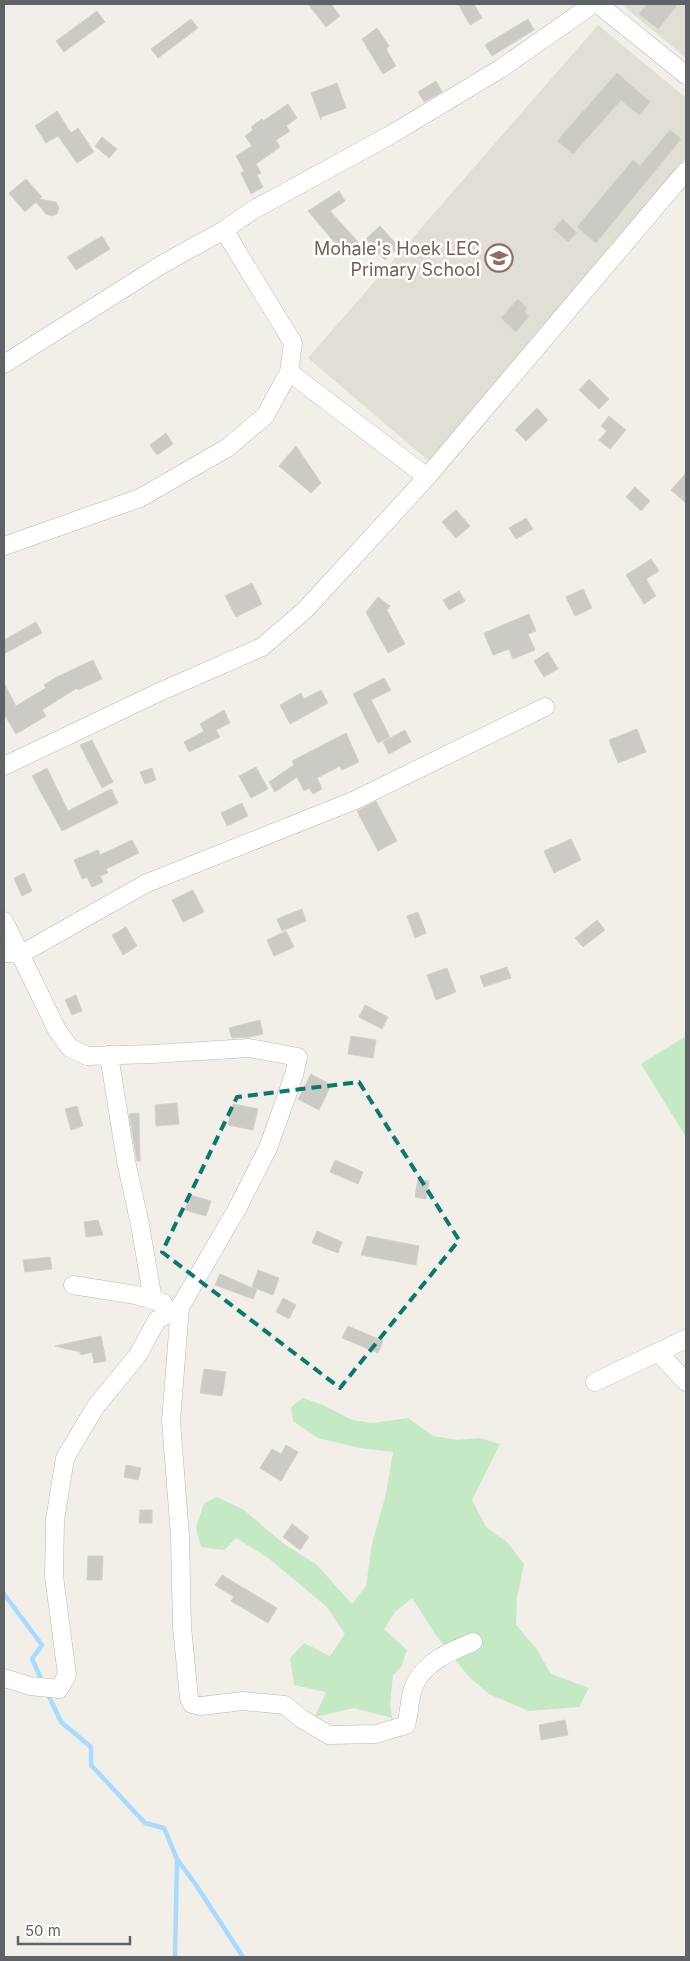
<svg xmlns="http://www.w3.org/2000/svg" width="690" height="1961" viewBox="0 0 690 1961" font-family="Inter,sans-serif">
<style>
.education{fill:#e1ded6}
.green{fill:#c5e8c5}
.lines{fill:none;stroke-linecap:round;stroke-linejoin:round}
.stream{stroke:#aadaff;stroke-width:4.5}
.building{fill:#cccac5;stroke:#d6d1c6}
.street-casing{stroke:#b5b8bc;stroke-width:19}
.street{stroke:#fff;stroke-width:18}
.marked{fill:none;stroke:#0f766e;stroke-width:4;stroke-dasharray:10 6;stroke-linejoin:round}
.labels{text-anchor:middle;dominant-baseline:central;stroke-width:5;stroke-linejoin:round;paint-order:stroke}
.education-label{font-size:18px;fill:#785e54;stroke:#fff;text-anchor:end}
</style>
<rect width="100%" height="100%" fill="#f1efe8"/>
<path class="education" d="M 621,4 L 686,4 L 686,58 Z
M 598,25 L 686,98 L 686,158 L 431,463 L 308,358 Z"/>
<path class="green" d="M 686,1036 L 686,1137 L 641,1064 Z
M 303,1398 L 323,1405 L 352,1420 L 373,1423 L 408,1418 L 433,1436 L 458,1440 L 479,1438 L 500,1444 L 472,1500 L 486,1527 L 507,1542 L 524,1564 L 517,1597 L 516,1625 L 536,1648 L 551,1674 L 589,1688 L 579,1707 L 529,1711 L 489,1694 L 469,1677 L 436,1635 L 412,1598 L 395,1612 L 384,1629 L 407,1650 L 401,1667 L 393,1675 L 390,1703 L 392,1718 L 354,1708 L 315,1717 L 326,1692 L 294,1685 L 290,1658 L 304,1643 L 330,1656 L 345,1634 L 327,1607 L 267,1557 L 236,1538 L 224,1550 L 201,1547 L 196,1528 L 204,1503 L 217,1497 L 244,1510 L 284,1544 L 316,1564 L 352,1604 L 366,1586 L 372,1544 L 386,1494 L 393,1452 L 360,1448 L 318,1438 L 293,1421 L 291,1407 Z"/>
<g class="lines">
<path class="stream" d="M 4,1594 L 42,1645 L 32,1659 L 43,1683
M 47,1692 L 61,1722 L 91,1747 L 91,1765 L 145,1823 L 164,1828 L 177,1859 L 175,1957
M 177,1859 L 196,1885 L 243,1957"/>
</g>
<path class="building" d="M 308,4 L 331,4 L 340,16 L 326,27 Z
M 458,4 L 474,4 L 482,18 L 470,25 Z
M 647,4 L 678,4 L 658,29 L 639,14 Z
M 97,11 L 105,22 L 64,52 L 56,41 Z
M 191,19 L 198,28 L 158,58 L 151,49 Z
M 528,19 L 534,30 L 492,56 L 485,45 Z
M 377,28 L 389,46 L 386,49 L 396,66 L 383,74 L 362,39 Z
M 617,73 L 650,102 L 639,115 L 621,100 L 573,154 L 557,141 Z
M 436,81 L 442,92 L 424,102 L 418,92 Z
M 337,83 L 346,108 L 321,117 L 321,120 L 311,93 Z
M 288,104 L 297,118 L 286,126 L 290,131 L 276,140 L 280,147 L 256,164 L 261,173 L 257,175 L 263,187 L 251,194 L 241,173 L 244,171 L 236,156 L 252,146 L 245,136 L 253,130 L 251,127 L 262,119 L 263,121 Z
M 57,111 L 71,133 L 78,128 L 94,152 L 77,163 L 58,136 L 46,143 L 35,126 Z
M 670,130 L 681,139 L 596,243 L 577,227 L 633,160 L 640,166 Z
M 102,137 L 117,149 L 109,158 L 95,146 Z
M 26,179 L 42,197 L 39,199 L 56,202 L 59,208 L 57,214 L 52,216 L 46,214 L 36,202 L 25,212 L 9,193 Z
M 339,191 L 345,201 L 330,211 L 360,244 L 346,256 L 308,211 Z
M 563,219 L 577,233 L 568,242 L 554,229 Z
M 380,226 L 399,247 L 385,260 L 366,239 Z
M 102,236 L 110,249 L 76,270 L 67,257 Z
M 518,299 L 527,308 L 524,312 L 529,316 L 516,332 L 501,318 Z
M 589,379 L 609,399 L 599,409 L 579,390 Z
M 537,408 L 548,420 L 526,441 L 515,430 Z
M 609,416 L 626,430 L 610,449 L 599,440 L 607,431 L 601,426 Z
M 166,433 L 173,444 L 157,455 L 150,445 Z
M 296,446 L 321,483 L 311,493 L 279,466 Z
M 686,473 L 686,503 L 671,490 Z
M 635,487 L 650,501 L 641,511 L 626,497 Z
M 456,510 L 470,526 L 456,538 L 442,522 Z
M 526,518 L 533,529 L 516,539 L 509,528 Z
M 651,559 L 659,571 L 646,579 L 656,596 L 644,604 L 626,575 Z
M 252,583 L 262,604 L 236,617 L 225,596 Z
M 583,589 L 592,608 L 575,616 L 566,597 Z
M 459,591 L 465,601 L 449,610 L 443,600 Z
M 378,597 L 390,606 L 387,610 L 405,644 L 388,653 L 366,612 Z
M 529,614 L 536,631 L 528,634 L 535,650 L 513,659 L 509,649 L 493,655 L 484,633 Z
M 36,622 L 42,633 L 4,654 L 4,640 Z
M 548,652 L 558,669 L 544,677 L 534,661 Z
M 93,660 L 102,679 L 78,690 L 77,688 L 42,710 L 46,716 L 16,734 L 4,714 L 4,683 L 16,706 L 46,688 L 44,685 L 55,678 Z
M 384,678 L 391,690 L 371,700 L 390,737 L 378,743 L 353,694 Z
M 321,690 L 328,703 L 290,724 L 280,705 L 301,693 L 304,699 Z
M 224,710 L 230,723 L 216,730 L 220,737 L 189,752 L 184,742 L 204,731 L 200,724 Z
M 637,729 L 646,752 L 618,763 L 609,740 Z
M 405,730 L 411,742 L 389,754 L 383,742 Z
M 346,733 L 359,762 L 342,770 L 340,766 L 317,778 L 322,789 L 313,794 L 309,788 L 304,791 L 297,777 L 275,792 L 269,782 L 294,765 L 292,761 Z
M 92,740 L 113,782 L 102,788 L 80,745 Z
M 256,767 L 268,789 L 251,798 L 239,776 Z
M 47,768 L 68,811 L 111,789 L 118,803 L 62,831 L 32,776 Z
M 152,768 L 156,780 L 145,784 L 140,772 Z
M 376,801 L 397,841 L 378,851 L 357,811 Z
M 242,803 L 248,816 L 227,826 L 221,813 Z
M 571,839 L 581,860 L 554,873 L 544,851 Z
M 132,840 L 139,853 L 106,869 L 108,873 L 100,876 L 103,882 L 92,887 L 87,877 L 82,879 L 74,860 L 98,850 L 100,855 Z
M 24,873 L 32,891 L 22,896 L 14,878 Z
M 193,890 L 204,912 L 183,922 L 172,900 Z
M 302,909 L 306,921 L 282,931 L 277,919 Z
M 418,912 L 426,933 L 415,938 L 407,916 Z
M 597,920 L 605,930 L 583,947 L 575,938 Z
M 126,927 L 137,946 L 123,955 L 112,935 Z
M 286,931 L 294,947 L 274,956 L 267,940 Z
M 507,967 L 511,978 L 484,987 L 480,976 Z
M 447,968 L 456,992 L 436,1000 L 427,975 Z
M 76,995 L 82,1011 L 72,1015 L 65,1000 Z
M 365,1005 L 388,1017 L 382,1029 L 359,1017 Z
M 260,1020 L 263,1034 L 250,1037 L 232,1038 L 229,1028 Z
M 351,1036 L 376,1040 L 373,1058 L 348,1054 Z
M 311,1074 L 331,1085 L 319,1110 L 298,1099 Z
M 177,1103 L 179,1124 L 156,1126 L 155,1105 Z
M 233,1104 L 258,1109 L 253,1130 L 228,1125 Z
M 77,1106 L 83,1126 L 71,1130 L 65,1109 Z
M 139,1113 L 140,1161 L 137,1161 L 129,1114 Z
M 335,1160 L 363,1172 L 358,1184 L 330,1172 Z
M 418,1179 L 429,1181 L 426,1199 L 415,1197 Z
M 190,1195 L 211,1201 L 206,1216 L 185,1210 Z
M 98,1220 L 103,1235 L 86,1237 L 84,1222 Z
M 317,1231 L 342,1242 L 338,1253 L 312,1243 Z
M 367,1236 L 419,1246 L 416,1265 L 361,1255 Z
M 50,1257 L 52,1269 L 25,1272 L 23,1260 Z
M 258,1270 L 279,1278 L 273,1295 L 252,1287 Z
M 220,1274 L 257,1290 L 253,1299 L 215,1285 Z
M 283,1298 L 296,1305 L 289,1319 L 276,1312 Z
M 348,1326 L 383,1341 L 378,1353 L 342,1338 Z
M 101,1336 L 106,1361 L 94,1363 L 92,1352 L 81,1355 L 80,1352 L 55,1346 Z
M 204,1369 L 226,1372 L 222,1396 L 200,1393 Z
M 286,1445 L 298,1452 L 281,1481 L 260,1468 L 272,1449 L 281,1454 Z
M 126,1465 L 141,1468 L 138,1480 L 124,1477 Z
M 140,1510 L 152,1510 L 152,1523 L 139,1523 Z
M 292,1524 L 309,1537 L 300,1550 L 283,1537 Z
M 88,1556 L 103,1556 L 102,1580 L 87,1580 Z
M 222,1575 L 277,1608 L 268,1623 L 231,1601 L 234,1597 L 215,1585 Z
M 565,1720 L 568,1735 L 541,1740 L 539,1725 Z"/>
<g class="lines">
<g class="street-casing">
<path id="street" d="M 598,4 L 686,75
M 4,364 L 161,265 L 224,230 L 253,210 L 392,134 L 500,69 L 593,4
M 289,372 L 427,477
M 4,546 L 140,498 L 227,448 L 265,416 L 289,372 L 293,343 L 224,230
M 4,766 L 155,694 L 262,647 L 305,610 L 427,477 L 686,171
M 4,921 L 57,1030 L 70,1048 L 87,1056 L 153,1054 L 249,1048 L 298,1057 L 294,1075 L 268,1148 L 237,1209 L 180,1307 L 171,1421 L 180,1536 L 182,1627 L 189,1698 L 192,1704 L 201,1706 L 243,1701 L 285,1705 L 302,1719 L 329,1735 L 376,1734 L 406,1725 C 410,1712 409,1697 414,1686 C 424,1662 451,1651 473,1642
M 4,953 L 21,954 L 147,883 L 353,801 L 545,707
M 109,1055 L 126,1161 L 140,1225 L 153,1300
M 73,1285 L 136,1295 L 163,1303
M 659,1353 L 686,1382
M 595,1382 L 686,1339
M 4,1678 L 30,1686 L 59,1689 L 67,1675 L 54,1576 L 55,1520 L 65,1458 L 96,1406 L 138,1355 L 157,1320 L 180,1307"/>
</g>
<use href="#street" class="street"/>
</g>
<path class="marked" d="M 359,1082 L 459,1240 L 340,1388 L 162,1252 L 237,1097 Z"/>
<defs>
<g id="school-ring" transform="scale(1.4375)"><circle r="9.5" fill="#fff" stroke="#8d6e63" stroke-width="1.5"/><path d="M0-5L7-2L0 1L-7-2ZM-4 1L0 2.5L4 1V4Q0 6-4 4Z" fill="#8d6e63"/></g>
</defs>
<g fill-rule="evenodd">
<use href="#school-ring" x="499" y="258"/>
</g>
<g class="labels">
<g class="education-label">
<text x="480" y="248">Mohale's Hoek LEC<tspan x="480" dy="21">Primary School</tspan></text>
</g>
</g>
<rect width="690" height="1961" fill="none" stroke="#5f6368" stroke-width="10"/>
<path d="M18 1936v8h112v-8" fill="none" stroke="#5f6368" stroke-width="2.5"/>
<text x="25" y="1936" font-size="15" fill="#5f6368" stroke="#ffffff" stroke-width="4" paint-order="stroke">50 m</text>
</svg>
